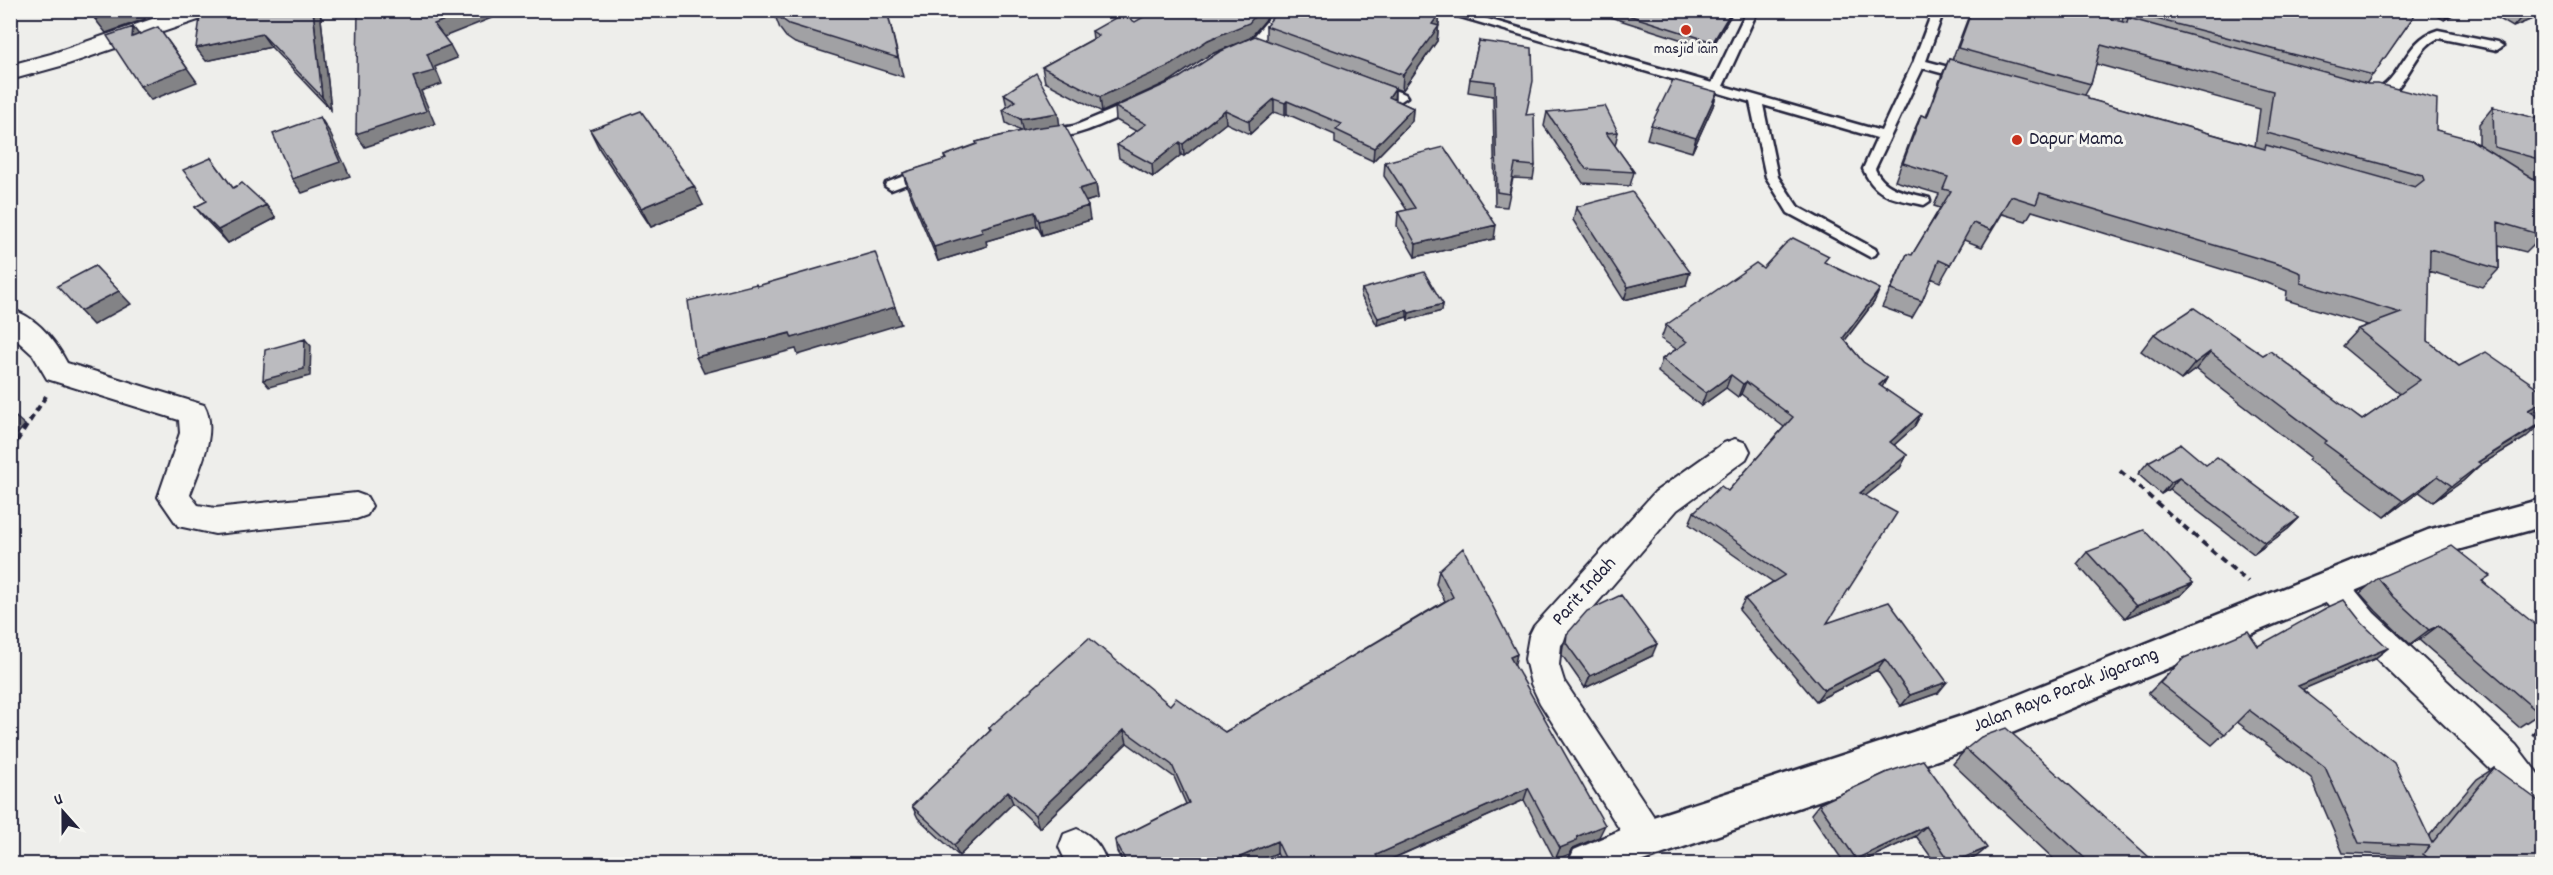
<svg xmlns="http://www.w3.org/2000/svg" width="2553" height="875" viewBox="0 0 2553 875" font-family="Dekko,sans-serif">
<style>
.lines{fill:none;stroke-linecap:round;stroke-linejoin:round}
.lane-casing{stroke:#22223b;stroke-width:5}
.street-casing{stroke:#22223b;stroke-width:4}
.secondary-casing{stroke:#22223b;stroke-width:5}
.path{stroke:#22223b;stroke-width:4;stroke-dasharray:7 5;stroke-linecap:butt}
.lane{fill:#f6f6f2;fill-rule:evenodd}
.street{fill:#f6f6f2;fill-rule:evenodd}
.secondary{fill:#f6f6f2;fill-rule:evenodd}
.wall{fill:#a1a1a4;stroke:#22223b;stroke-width:1.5;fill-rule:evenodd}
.shaded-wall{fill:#838386;stroke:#22223b;stroke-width:1.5}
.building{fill:#bbbbbf;stroke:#22223b;stroke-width:1.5}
.poi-dot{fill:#c8321e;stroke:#f6f6f2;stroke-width:2}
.labels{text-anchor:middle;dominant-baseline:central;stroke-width:6;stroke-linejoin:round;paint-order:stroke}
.far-poi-label{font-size:16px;fill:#22223b;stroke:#f6f6f2}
.poi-label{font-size:20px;fill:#22223b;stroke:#f6f6f2;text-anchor:start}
.street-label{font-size:20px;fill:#22223b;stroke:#f6f6f2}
</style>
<rect width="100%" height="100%" fill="#eeeeeb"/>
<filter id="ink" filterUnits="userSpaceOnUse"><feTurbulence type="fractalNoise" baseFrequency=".0167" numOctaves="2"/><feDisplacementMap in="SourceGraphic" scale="12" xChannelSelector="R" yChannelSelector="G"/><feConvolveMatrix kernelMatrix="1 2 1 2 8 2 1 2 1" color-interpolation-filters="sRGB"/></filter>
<g filter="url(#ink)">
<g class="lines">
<g class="lane-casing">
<path id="lane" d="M 1276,10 L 1288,10 C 1277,25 1260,54 1239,51 L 1239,45 L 1251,40 Z
M 1437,10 L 1456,10 L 1712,83 L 1747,10 L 1758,10 L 1723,86 L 1881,131 L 1913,63 L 1933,10 L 1944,10 L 1926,61 L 1967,72 L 1969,75 L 1963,79 L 1923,68 L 1875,169 C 1885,191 1907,192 1929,198 L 1930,201 L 1924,205 C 1895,198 1876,199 1863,169 L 1877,138 L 1763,105 L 1778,177 L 1798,207 L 1875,249 L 1877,252 L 1875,255 L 1870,257 L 1788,213 L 1766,177 L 1750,102 Z
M 2438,30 L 2497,42 L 2503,46 L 2497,50 L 2439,38 C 2411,48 2404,106 2371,99 L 2371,93 C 2403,81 2403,40 2438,30 Z
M 1376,84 L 1405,94 L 1407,97 L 1401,101 L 1372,91 L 1372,85 Z
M 1134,101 L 1140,105 L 1138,108 C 1121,116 1056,149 1041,134 L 1047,130 L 1074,126 Z
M 925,168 L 931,172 L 930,175 L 891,190 L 885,186 L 886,183 Z"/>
</g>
<g class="street-casing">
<path id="street" d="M 178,10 L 216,10 L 213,15 L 68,64 L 10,80 L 10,65 L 51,54 Z
M 10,309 C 37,317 55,340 67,363 L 204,405 C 219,432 199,468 190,495 L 198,505 L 215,508 L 356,493 L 367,497 L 372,506 L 367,515 L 356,519 L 215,534 L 178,526 L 158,497 L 180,433 L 179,420 L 47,379 L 33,355 L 10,334 Z
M 1735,439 L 1746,443 L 1750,451 L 1746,459 L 1677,510 L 1561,645 L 1559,665 L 1564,681 L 1660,826 L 1665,839 L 1660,852 L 1647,857 L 1634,852 L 1540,703 L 1531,684 L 1525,659 L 1529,636 L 1534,626 L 1655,492 L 1724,443 Z
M 2331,570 L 2342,574 L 2374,613 L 2516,745 L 2542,779 L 2542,823 L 2529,818 L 2490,769 L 2350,633 L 2320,594 L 2315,584 L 2320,574 Z
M 1077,829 C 1094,836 1102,848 1107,864 L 1067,864 L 1059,847 L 1064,834 Z"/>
</g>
<g class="secondary-casing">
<path id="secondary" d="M 2542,499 L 2542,527 L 2446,553 L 1990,742 L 1634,864 L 1568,864 L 1574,850 L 1647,819 L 1986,708 L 2428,530 Z"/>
</g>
<path class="path" d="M 10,452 L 46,396
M 2120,471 L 2248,582
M 2532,735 L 2542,726"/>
<use href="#lane" class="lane"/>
<use href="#street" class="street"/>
<use href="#secondary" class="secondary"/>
</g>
<path class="wall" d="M 320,10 L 331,110 L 271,47 L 206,61 Z
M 773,10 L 887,10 L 903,77 L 795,43 L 786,37 L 780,29 Z
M 1588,10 L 1734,10 L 1711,49 Z
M 1971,10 L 2078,10 L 2122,22 L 2125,10 L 2418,10 L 2366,84 L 2436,130 L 2479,144 L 2479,124 L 2493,107 L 2542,120 L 2542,180 L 2532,178 L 2542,184 L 2542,246 L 2536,242 L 2526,252 L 2499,245 L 2499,269 L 2482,287 L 2429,271 L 2428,341 L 2459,366 L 2542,391 L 2542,404 L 2532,413 L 2525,438 L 2480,465 L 2463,481 L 2433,502 L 2419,492 L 2385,517 L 2308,460 L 2310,457 L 2196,369 L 2181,380 L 2141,351 L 2154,334 L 2263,355 L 2362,420 L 2400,394 L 2342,346 L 2358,329 L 2368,325 L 2286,300 L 2287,291 L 2270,284 L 2032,211 L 2026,221 L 2002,214 L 1982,247 L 1964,240 L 1940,282 L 1931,278 L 1922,301 L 1912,318 L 1882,307 L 1907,254 L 1912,255 L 1940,208 L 1934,206 L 1939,194 L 1895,181 L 1913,133 L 1921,115 L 1926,117 L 1941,77 L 1949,59 L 1952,60 ZM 2096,64 L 2260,109 L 2255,146 L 2088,99 L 2085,95 L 2091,84 Z
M 2427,10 L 2461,10 L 2444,20 Z
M 2484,10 L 2542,10 L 2542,15 L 2513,27 Z
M 1440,13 L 1437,41 L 1402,91 L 1339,68 L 1395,88 L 1395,100 L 1413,108 L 1412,121 L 1373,161 L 1335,143 L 1335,135 L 1287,114 L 1285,116 L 1274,112 L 1250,134 L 1226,123 L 1184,156 L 1181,155 L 1153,177 L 1119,158 L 1117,145 L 1136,131 L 1116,120 L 1115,107 L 1266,41 L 1266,26 Z
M 1135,22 L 1250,38 L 1209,55 L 1170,81 L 1102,112 L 1045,82 L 1042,67 L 1093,39 L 1092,31 Z
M 1479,41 L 1526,115 L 1535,166 L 1533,179 L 1513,178 L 1507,207 L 1495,206 L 1493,96 L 1468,92 L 1470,79 Z
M 1717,92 L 1713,106 L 1692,152 L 1647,139 L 1651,125 Z
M 1004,94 L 1058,113 L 1059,125 L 1096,184 L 1098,198 L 1085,202 L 1090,220 L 1042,235 L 1037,226 L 986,241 L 987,246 L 938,261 L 907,187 L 903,173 L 945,160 L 944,156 L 977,145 L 976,142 L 1020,131 L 1006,123 L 1003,110 L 1007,107 Z
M 1547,112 L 1618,132 L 1615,146 L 1634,172 L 1630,186 L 1583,183 L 1544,126 Z
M 590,130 L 703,205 L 651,227 L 600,150 Z
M 211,158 L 233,188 L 266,205 L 276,218 L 228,243 L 205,219 L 195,207 L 207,201 Z
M 1385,162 L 1494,239 L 1415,257 L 1397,226 L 1398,212 L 1407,210 L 1384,176 Z
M 1576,207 L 1686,285 L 1624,300 L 1573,220 Z
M 1826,263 L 1874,302 L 1845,340 L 1863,362 L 1887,378 L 1882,387 L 1921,414 L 1914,427 L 1894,445 L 1907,455 L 1900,468 L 1865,496 L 1827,623 L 1938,693 L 1901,706 L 1877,670 L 1816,701 L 1739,610 L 1745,599 L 1773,582 L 1689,524 L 1694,512 L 1728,491 L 1784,427 L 1741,394 L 1738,397 L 1726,388 L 1701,406 L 1658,372 L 1662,359 L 1676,349 L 1661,339 L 1666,325 Z
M 1362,289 L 1443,304 L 1442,311 L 1408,320 L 1407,317 L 1377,325 L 1361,296 Z
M 2148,462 L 2206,465 L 2299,518 L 2288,529 L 2254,554 L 2169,489 L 2161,494 L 2138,474 Z
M 2087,552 L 2193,583 L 2181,595 L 2125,618 L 2077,564 Z
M 1439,570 L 1514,665 L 1599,837 L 1573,848 L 1570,854 L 1555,860 L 1524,800 L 1381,864 L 1282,864 L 1277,853 L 1251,864 L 1124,864 L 1117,852 L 1115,840 L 1186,804 L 1174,777 L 1127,743 L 1039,828 L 1013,803 L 959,856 L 918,818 L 912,806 L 990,731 L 989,728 L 1170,705 L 1225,732 L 1445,601 L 1436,584 Z
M 2378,578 L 2483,581 L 2542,712 L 2519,727 L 2419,640 L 2410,644 L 2376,611 L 2360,593 Z
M 1567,634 L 1652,656 L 1585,688 L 1562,655 L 1563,646 Z
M 2258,646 L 2388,648 L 2374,659 L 2302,689 L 2429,836 L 2477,779 L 2494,768 L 2542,864 L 2406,864 L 2413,856 L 2343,853 L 2311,778 L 2237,722 L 2212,745 L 2148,694 L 2184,658 Z
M 1966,749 L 2143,864 L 2059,864 L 1953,764 Z
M 1888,772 L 1976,857 L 1960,864 L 1936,864 L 1916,836 L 1857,864 L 1845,864 L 1811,814 L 1819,804 Z"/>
<path class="shaded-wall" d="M 120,10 L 145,10 L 145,19 L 106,33 L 95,19 Z
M 313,10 L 320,10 L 331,110 L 322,97 Z
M 470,10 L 491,10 L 494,17 L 441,38 L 434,24 Z
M 1260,10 L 1274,10 L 1250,38 L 1209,55 L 1170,81 L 1102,112 L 1100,97 L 1208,40 Z
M 1732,10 L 1734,10 L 1711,49 L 1713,42 Z
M 2451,10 L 2461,10 L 2444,20 Z
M 2531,10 L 2542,10 L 2542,15 L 2513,27 L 2525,13 Z
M 1440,13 L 1437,41 L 1402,91 L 1403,75 L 1432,24 Z
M 133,27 L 144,41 L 132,37 Z
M 262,34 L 271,47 L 206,61 L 196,48 Z
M 168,41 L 197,82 L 151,100 L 140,86 Z
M 450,45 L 457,58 L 435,67 L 442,84 L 421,91 L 435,124 L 365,147 L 356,134 L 413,77 L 427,54 Z
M 1395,88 L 1394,101 L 1389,97 Z
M 1717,92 L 1713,106 L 1692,152 L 1696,138 Z
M 1274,99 L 1274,112 L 1250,134 L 1249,121 Z
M 1287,101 L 1287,114 L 1285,116 L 1285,103 Z
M 1413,108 L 1412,121 L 1373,161 L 1374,148 Z
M 1225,110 L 1226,123 L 1184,156 L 1183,144 Z
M 1058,113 L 1060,127 L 1023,133 L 1020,119 Z
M 320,117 L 329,131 L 350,176 L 302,193 L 292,179 Z
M 1180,142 L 1181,155 L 1153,177 L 1152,164 Z
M 1096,184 L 1098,198 L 1081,203 L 1079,189 Z
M 694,186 L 703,205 L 651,227 L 641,208 Z
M 266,205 L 276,218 L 228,243 L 218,230 Z
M 1088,206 L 1090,220 L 1042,235 L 1039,221 Z
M 1035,212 L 1037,226 L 986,241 L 987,246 L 938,261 L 934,247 L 981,228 Z
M 1496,225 L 1494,239 L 1415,257 L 1416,244 Z
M 95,266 L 131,304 L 93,325 L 80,311 Z
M 1690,272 L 1686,285 L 1624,300 L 1628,287 Z
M 1880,289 L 1874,302 L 1837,351 L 1843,338 Z
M 1443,304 L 1442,311 L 1408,320 L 1409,313 Z
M 895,307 L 901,324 L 798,355 L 796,349 L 704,373 L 696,357 Z
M 1407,310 L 1407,317 L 1377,325 L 1378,318 Z
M 305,339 L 311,346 L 310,376 L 269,387 L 263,380 Z
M 2210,352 L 2196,369 L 2181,380 L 2195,363 Z
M 1731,375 L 1726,388 L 1701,406 L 1706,393 Z
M 1887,378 L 1880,391 L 1879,385 Z
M 1746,382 L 1741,394 L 1738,397 L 1743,384 Z
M 2542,402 L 2542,404 L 2531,414 L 2528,410 Z
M 10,412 L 25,425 L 10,443 Z
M 1921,414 L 1914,427 L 1883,455 L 1890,442 Z
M 2542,423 L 2525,438 L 2480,465 L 2463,481 L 2433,502 L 2478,462 Z
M 1907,455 L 1900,468 L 1853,506 L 1860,493 Z
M 2438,476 L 2419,492 L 2385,517 L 2403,501 Z
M 2179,478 L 2169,489 L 2161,494 L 2171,482 Z
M 2299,518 L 2288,529 L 2254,554 L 2265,543 Z
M 2193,583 L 2181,595 L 2125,618 L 2136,606 Z
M 2438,626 L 2419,640 L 2410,644 L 2429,630 Z
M 1657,644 L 1652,656 L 1585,688 L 1590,676 Z
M 2388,648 L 2374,659 L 2285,697 L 2298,686 Z
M 1517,654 L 1514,668 L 1510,657 Z
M 1885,659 L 1877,670 L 1816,701 L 1824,690 Z
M 1947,682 L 1938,693 L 1901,706 L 1910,695 Z
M 1124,730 L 1127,743 L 1039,828 L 1035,815 Z
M 1528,788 L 1524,800 L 1380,864 L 1376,855 Z
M 1008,791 L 1013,803 L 959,856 L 954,845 Z
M 1605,825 L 1599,837 L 1573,848 L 1570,854 L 1555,860 L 1560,848 L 1578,836 Z
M 1926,826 L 1916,836 L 1857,864 L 1851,864 L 1856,859 Z
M 1277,841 L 1277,853 L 1251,864 L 1224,864 Z
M 1987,848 L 1976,857 L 1960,864 L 1949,864 L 1951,863 Z"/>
<path class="building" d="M 90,10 L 120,10 L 95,19 Z
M 201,10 L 313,10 L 322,97 L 262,34 L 196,48 Z
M 358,10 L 470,10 L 434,24 L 450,45 L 427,54 L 434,71 L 413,77 L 426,111 L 356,134 Z
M 774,10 L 887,10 L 898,58 L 789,24 L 779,17 Z
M 1156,10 L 1260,10 L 1249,23 L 1208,40 L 1169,66 L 1100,97 L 1042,67 L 1099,36 L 1092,31 L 1122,14 L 1135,22 Z
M 1278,10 L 1430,10 L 1440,13 L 1432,24 L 1439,26 L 1403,75 L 1266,26 Z
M 1612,10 L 1732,10 L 1713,42 Z
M 1972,10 L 2078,10 L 2127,23 L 2128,18 L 2368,84 L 2378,84 L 2437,99 L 2436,130 L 2470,139 L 2542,184 L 2542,235 L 2498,222 L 2499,269 L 2430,249 L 2428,341 L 2459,366 L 2486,352 L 2542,391 L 2542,402 L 2528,410 L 2542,420 L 2542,422 L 2478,462 L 2481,464 L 2452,486 L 2438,476 L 2403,501 L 2324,443 L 2327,441 L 2210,352 L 2195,363 L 2154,334 L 2194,308 L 2263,355 L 2270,351 L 2362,420 L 2420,380 L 2358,329 L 2401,313 L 2301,283 L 2301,273 L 2284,266 L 2040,193 L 2036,204 L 2011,196 L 1991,230 L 1973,223 L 1950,265 L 1939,260 L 1922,301 L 1891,290 L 1907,254 L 1912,255 L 1951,191 L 1943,189 L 1948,177 L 1903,163 L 1921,115 L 1927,117 L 1949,59 L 2088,96 L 2088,99 L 2265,149 L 2266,145 L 2415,187 L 2424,180 L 2422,175 L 2267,133 L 2273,91 L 2101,45 L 2091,84 L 1958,48 Z
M 2129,10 L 2418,10 L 2373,75 L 2129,12 Z
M 2520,10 L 2531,10 L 2525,13 Z
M 133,27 L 132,37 L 158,27 L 187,68 L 140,86 L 107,36 Z
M 1255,36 L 1395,88 L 1389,97 L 1413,108 L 1374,148 L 1336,130 L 1342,124 L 1287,101 L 1285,103 L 1274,99 L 1249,121 L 1225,110 L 1183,144 L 1180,142 L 1152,164 L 1117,145 L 1146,124 L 1115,107 L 1179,78 L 1219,52 Z
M 1479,41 L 1532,48 L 1533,81 L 1526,115 L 1534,114 L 1535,166 L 1515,164 L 1509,194 L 1497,192 L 1495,82 L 1470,79 Z
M 1036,73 L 1058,113 L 1020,119 L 1003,110 L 1016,101 L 1004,94 Z
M 1673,80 L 1717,92 L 1696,138 L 1651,125 Z
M 1605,106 L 1618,132 L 1606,133 L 1634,172 L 1586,169 L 1547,112 Z
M 2493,107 L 2542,120 L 2542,160 L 2494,147 Z
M 641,111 L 694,186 L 641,208 L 590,130 Z
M 320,117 L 340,162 L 292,179 L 273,134 Z
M 1064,124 L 1096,184 L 1079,189 L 1088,206 L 1039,221 L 1035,212 L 981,228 L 983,232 L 934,247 L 903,173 L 946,159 L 944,156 L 977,144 L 976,142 L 1033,128 Z
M 1444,147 L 1496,225 L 1416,244 L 1398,212 L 1415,208 L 1385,162 Z
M 211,158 L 233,188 L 242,183 L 266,205 L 218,230 L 195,207 L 207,201 L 183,170 Z
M 1632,192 L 1690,272 L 1628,287 L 1576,207 Z
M 1793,238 L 1829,256 L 1824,262 L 1880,289 L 1843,338 L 1863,362 L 1887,378 L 1879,385 L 1921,414 L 1890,442 L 1907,455 L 1860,493 L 1897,513 L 1827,623 L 1889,602 L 1947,682 L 1910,695 L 1885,659 L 1824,690 L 1745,599 L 1785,575 L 1694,512 L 1721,486 L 1728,491 L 1793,417 L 1746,382 L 1743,384 L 1731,375 L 1706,393 L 1662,359 L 1687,342 L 1666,325 L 1756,263 L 1763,268 L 1785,244 Z
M 875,252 L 895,307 L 792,338 L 790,333 L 696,357 L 688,301 L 756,284 L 757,286 Z
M 95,266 L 119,291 L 80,311 L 57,286 Z
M 1424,272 L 1443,304 L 1409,313 L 1407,310 L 1378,318 L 1362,289 Z
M 305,339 L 304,369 L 263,380 L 265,350 Z
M 2181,444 L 2206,465 L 2217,457 L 2299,518 L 2265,543 L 2179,478 L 2171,482 L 2148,462 Z
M 2144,530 L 2193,583 L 2136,606 L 2087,552 Z
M 2452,546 L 2490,576 L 2482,581 L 2542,630 L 2542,712 L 2540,714 L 2438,626 L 2429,630 L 2393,597 L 2378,578 Z
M 1463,548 L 1517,654 L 1510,657 L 1605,825 L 1578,836 L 1575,842 L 1560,848 L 1528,788 L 1376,855 L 1381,864 L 1288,864 L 1277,841 L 1224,864 L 1127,864 L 1115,840 L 1189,803 L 1172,765 L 1124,730 L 1035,815 L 1008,791 L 954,845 L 912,806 L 991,730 L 989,728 L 1089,638 L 1170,705 L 1176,698 L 1225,732 L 1453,597 L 1439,570 Z
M 1621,595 L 1657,644 L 1590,676 L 1566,643 L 1567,634 L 1587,611 Z
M 2344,600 L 2362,623 L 2388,648 L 2298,686 L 2394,763 L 2432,843 L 2494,768 L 2536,799 L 2542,806 L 2542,864 L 2436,864 L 2423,854 L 2429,846 L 2359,843 L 2325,767 L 2249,710 L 2225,734 L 2160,683 L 2184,658 L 2248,631 L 2258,646 L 2326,608 Z
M 2006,728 L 2150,858 L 2143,864 L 2091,864 L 1966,749 L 1981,737 Z
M 1923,760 L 1987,848 L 1951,863 L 1926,826 L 1856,859 L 1819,804 L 1888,772 Z"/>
</g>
<g class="poi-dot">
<circle cx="1686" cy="30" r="6"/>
<circle cx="2017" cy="140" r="6"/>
</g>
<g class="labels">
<g class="far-poi-label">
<text x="1686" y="49">masjid iain</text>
</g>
<g class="poi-label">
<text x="2029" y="140">Dapur Mama</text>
</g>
<g class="street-label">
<text transform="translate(1585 592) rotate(-48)">Parit Indah</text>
<text transform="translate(2066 691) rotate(-22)">Jalan Raya Parak Jigarang</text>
</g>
</g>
<rect width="2553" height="875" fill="none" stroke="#f6f6f2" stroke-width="36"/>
<rect x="18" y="18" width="2517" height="839" fill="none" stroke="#22223b" stroke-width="2" filter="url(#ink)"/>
<g transform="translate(63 812) rotate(339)" stroke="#f6f6f2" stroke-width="4.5" paint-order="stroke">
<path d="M0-4.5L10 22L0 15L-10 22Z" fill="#22223b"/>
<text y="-9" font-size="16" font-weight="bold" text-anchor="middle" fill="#22223b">U</text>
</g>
</svg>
